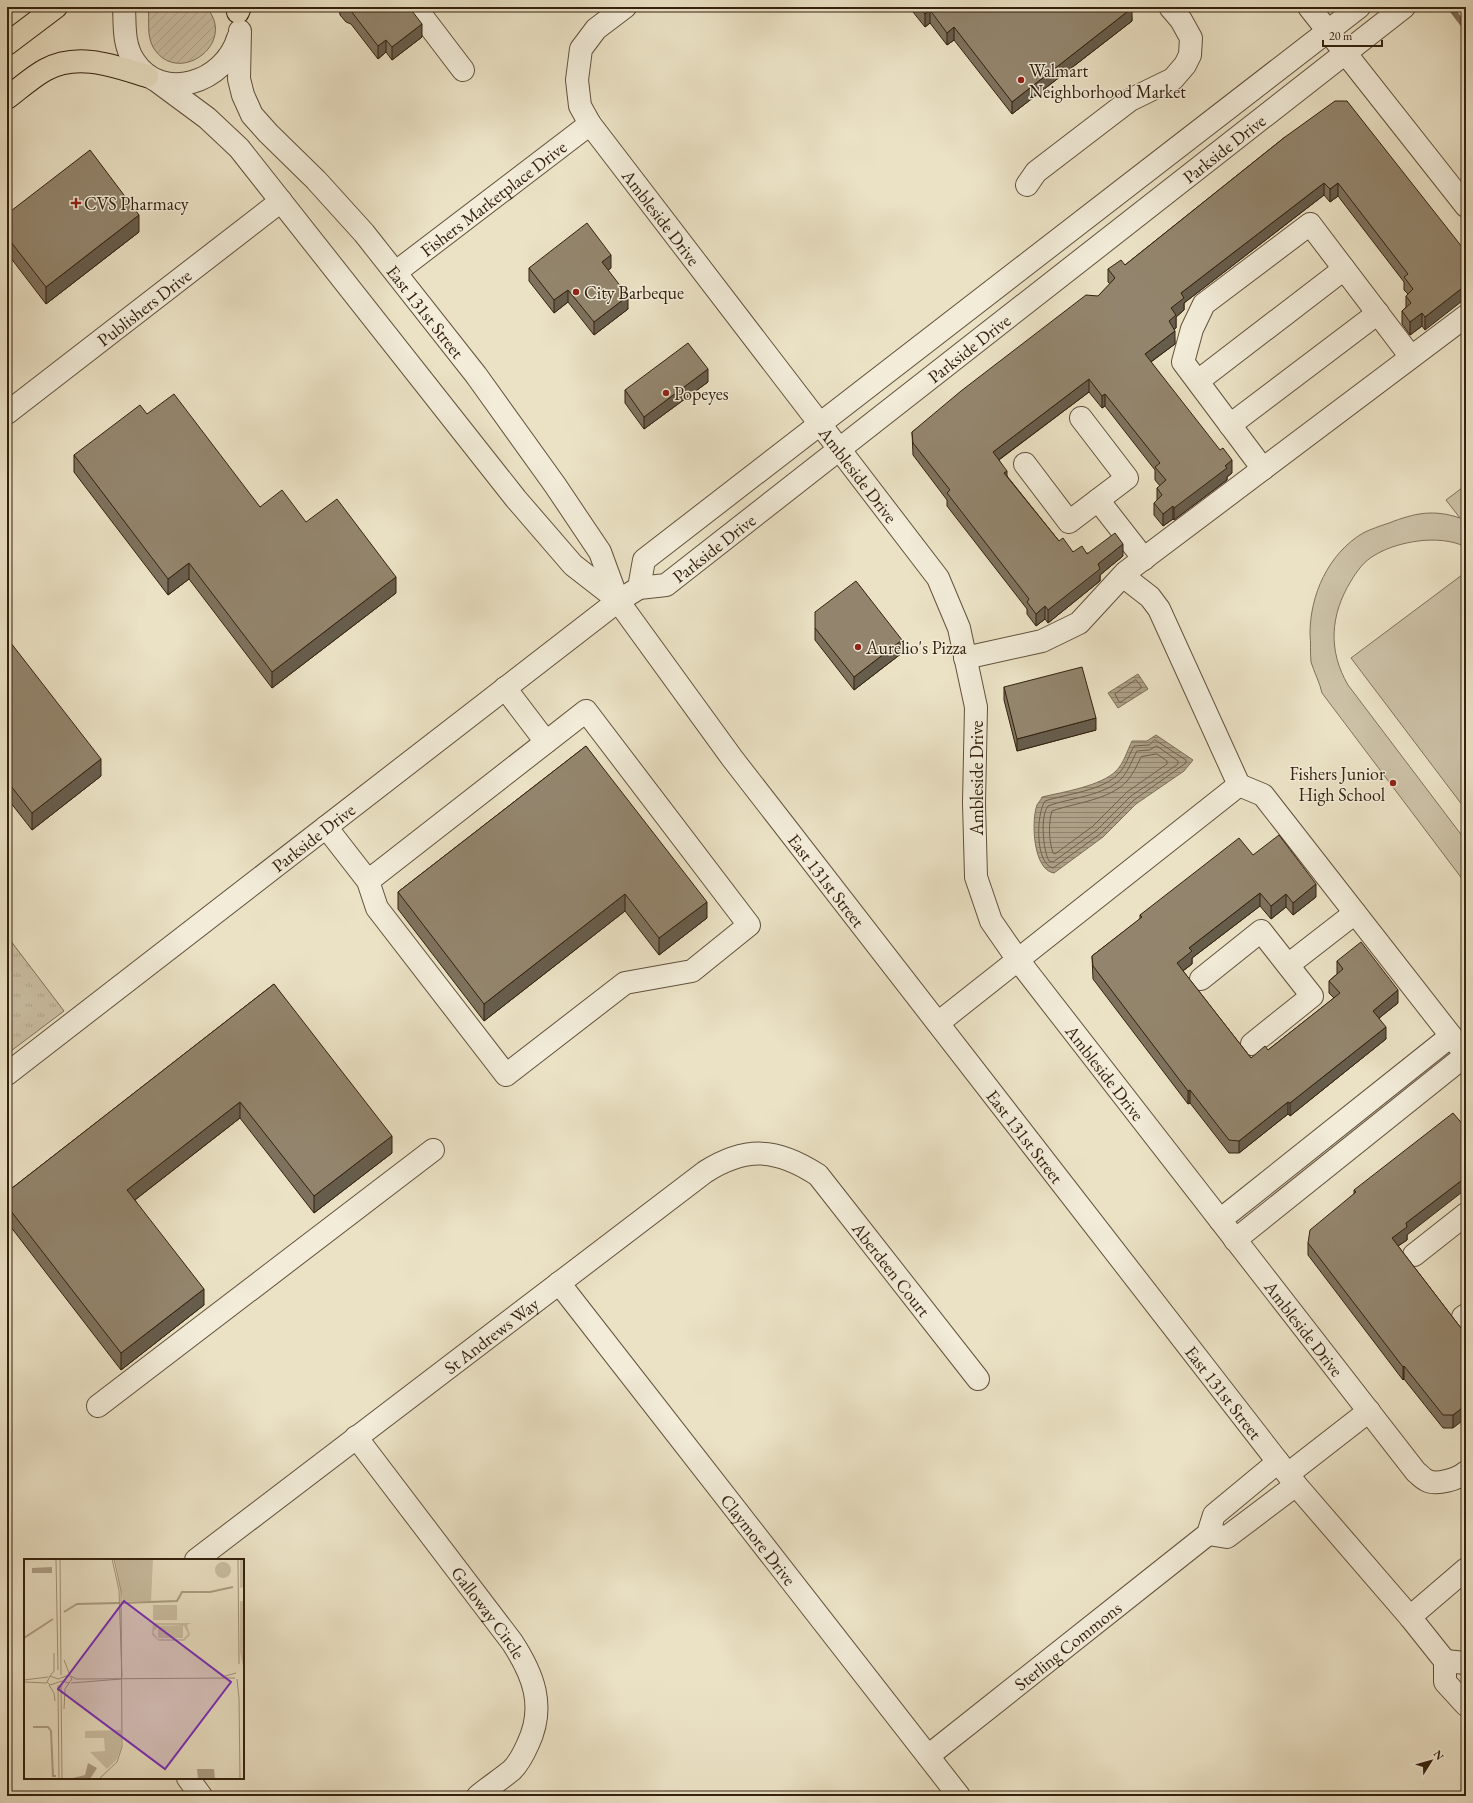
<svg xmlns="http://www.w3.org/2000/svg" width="1473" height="1803" viewBox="0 0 1473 1803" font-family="'EB Garamond',serif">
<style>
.grass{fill:url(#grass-tufts);stroke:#80715a}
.garden{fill:url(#garden-furrows);stroke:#80715a}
.pitch{fill:#ccc1a6;stroke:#80715a}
.water{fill:url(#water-rules);stroke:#7d6d57}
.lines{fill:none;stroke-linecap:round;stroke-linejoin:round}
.shore{stroke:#70604a;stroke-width:1}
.stream{stroke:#7d6d57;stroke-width:6}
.minor-casing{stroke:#62513c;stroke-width:24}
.highway-casing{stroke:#34210e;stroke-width:24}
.minor{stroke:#f2ecd9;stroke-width:22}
.highway{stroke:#ebe2c5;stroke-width:22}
.wall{fill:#7e725e;stroke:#34210e}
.shaded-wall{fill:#675d4c;stroke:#34210e}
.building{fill:#93856d;stroke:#34210e}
.poi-dot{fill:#8f2418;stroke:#f2ecd9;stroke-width:1.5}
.labels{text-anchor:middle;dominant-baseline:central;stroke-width:3;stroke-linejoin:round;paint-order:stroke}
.poi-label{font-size:18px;fill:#34210e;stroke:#f2ecd9;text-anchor:start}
.street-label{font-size:18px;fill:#34210e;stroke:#f2ecd9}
.inset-river{fill:none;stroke:#ada087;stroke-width:2}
.inset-road{fill:none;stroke:#a2957c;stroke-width:1}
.view{fill:#7b2cbf;fill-opacity:0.15;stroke:#7b2cbf;stroke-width:2}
.inset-edge{fill:none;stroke:#34210e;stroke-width:2}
</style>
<defs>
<pattern id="grass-tufts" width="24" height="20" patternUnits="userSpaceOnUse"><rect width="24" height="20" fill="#ccc1a6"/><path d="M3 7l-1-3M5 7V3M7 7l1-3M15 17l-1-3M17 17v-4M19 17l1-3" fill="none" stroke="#b0a68e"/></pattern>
<pattern id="garden-furrows" width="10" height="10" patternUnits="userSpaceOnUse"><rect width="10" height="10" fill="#ccc1a6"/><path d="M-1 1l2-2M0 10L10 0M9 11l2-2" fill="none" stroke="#b0a68e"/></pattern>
<pattern id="water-rules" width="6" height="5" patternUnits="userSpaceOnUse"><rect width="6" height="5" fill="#ada087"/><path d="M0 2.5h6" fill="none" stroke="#8e826d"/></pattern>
</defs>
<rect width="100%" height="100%" fill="#ebe2c5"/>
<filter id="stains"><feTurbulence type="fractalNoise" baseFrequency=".005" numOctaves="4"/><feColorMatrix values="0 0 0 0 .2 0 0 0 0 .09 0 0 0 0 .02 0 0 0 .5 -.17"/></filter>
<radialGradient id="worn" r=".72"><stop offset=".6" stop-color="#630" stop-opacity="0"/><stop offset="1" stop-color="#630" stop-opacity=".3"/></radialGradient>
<path class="grass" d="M 7,936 L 64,1011 L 7,1054 Z"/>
<path class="garden" d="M 148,7 L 206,7 C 239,43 177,88 153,47 C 146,34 150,20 148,7 Z"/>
<path class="pitch" d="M 1466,485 L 1466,547 C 1452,540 1434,539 1418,541 C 1404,543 1388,547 1375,555 C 1364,561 1357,571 1351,581 C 1330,615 1328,651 1348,685 L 1466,841 L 1466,884 L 1322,693 C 1320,683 1314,672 1311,662 C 1310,652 1311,643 1310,634 C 1310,595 1328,554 1363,533 C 1371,529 1380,526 1389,523 C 1415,513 1433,509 1460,518 L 1446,500 Z
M 1466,572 L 1466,810 L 1351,658 Z"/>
<path class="water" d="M 1138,674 L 1148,689 L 1118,708 L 1108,693 Z
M 1156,735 L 1193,760 L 1184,771 L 1136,804 L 1103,837 L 1054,873 C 1033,870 1031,821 1037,805 C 1038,803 1041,800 1042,797 C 1063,792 1101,786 1116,771 C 1124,763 1127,751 1132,741 L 1147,741 Z"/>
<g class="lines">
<path class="shore" d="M 1136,680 L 1141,686 L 1141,688 L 1121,702 L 1119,702 L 1115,694 Z
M 1155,740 L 1186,760 L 1186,763 L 1134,800 L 1100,834 L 1053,868 C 1035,864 1036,814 1045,801 C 1065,794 1104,791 1119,773 C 1126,766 1129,755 1134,746 L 1149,745 Z
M 1157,746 L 1178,761 L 1178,764 L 1131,796 L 1097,830 L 1053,862 L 1049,861 C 1043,850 1040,816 1048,806 C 1069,798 1105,796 1122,778 C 1129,770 1132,760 1137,751 L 1149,750 Z
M 1157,754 L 1167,761 L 1167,764 L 1127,792 L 1093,826 L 1055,854 L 1053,853 C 1049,841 1048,824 1052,811 C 1074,803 1110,800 1127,781 C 1133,774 1137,766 1141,757 Z"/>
<path class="stream" d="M 1450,7 L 1466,28"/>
<g class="minor-casing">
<g id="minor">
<path d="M 124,7 C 125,26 123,44 134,61 C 162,104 225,82 238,38"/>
<path d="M 415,7 L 463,70"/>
<path id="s1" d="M 625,7 L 596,29 L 581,49 L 577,80 L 580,106 L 590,124 L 938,578 L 959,628 L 976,707 L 974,803 L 976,877 L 991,921 L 1018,960 L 1416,1472 C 1419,1474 1422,1478 1426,1480 C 1436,1486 1458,1479 1466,1472"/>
<path d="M 1309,7 L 1466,206"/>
<path id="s2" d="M 240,31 L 239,79 L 243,95 L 252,115 L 268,133 L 316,180 L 364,233 L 476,375 L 555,485 L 600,552 L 618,601 L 732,758 L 1296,1485 L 1410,1617 L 1445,1661 L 1445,1682 L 1466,1705"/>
<path d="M 157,81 L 207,118 L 239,148 L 516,499 L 573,565 L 618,600"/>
<path d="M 1027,185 L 1036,172 L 1130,100 L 1173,79 L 1185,65 L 1190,55 L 1191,38 L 1181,20 L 1170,7"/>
<path id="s3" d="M 396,272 L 590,124"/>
<path d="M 1198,381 L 1344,269"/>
<path id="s4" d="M 7,413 L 281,201"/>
<path d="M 1081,418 L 1127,478 L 1098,500 L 1144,559"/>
<path d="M 1230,425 L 1378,313"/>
<path d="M 1025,464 L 1069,522 L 1098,500"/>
<path d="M 1263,469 L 1183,362 L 1192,329 L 1204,304 L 1310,224 L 1411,357"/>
<path d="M 639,588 L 644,560 L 1359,7"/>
<path d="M 965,658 L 1042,641 L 1079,623 L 1126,572 L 1466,316"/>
<path d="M 505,688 L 546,742"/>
<path d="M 1239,785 L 1263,795 L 1466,1055"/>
<path d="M 326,827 L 368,881 L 377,908 L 506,1075 L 625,983 L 692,971 L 749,925 L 586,711 L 368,881"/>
<path d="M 1288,965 L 1355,913"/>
<path d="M 1201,979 L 1261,931 L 1312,996 L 1252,1044"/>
<path d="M 938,1023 L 1239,785 L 1159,609 L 1150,597 L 1123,576"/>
<path id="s5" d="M 7,1074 L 618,601 L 639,588 L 666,585 L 1404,7"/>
<path d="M 1220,1220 L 1451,1036"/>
<path d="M 1235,1240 L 1466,1055"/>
<path d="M 1414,1255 L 1466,1214"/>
<path id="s6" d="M 559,1283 L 959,1796"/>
<path d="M 1463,1317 L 1466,1315"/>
<path d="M 98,1406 L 433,1150"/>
<path id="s7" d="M 356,1437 L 512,1642 C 533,1674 546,1706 528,1744 C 524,1753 519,1763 512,1770 C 501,1779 489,1787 478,1796"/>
<path d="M 1288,1474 L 1369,1411"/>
<path d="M 1208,1534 L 1227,1537 L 1296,1485"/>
<path id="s8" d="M 196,1560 L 705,1172 C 746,1146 777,1148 818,1175 L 978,1379"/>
<path d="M 1410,1617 L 1466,1569"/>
<path d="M 1445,1661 L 1466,1663"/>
<path id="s9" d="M 928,1756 L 1208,1534 L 1214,1515 L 1278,1462"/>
<path d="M 188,1778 L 201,1796"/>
</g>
</g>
<g class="highway-casing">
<path id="highway" d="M 238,12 L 240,7
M 7,44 L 56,7
M 7,98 C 19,89 31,78 45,70 C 78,52 114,66 147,76"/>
</g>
<use href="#minor" class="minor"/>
<use href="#highway" class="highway"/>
</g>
<path class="wall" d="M 339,7 L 409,7 L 422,37 L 392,60 L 386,52 L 378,59 L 351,24 L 346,22 L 340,15 Z
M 909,7 L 1131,7 L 1132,21 L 1012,114 L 954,40 L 947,45 L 930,23 L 925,27 Z
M 1285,137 L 1466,252 L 1425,330 L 1422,326 L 1410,335 L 1402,324 L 1402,311 L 1406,307 L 1406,296 L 1408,294 L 1404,290 L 1404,282 L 1338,196 L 1330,202 L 1324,195 L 1184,303 L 1184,310 L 1176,317 L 1176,328 L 1174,330 L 1175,344 L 1151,362 L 1232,473 L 1227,477 L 1227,480 L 1174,520 L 1173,519 L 1163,526 L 1154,515 L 1154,503 L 1157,500 L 1157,488 L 1160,486 L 1155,480 L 1155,470 L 1105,406 L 1102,408 L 1089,392 L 999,460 L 1007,476 L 1059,541 L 1073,552 L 1123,556 L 1100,575 L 1100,581 L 1048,623 L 1045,619 L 1036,626 L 1027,614 L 1027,609 L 947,506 L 947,500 L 913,455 L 912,432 L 1098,296 L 1110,284 L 1108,282 L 1108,269 L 1125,265 Z
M 7,214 L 139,232 L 46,304 L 7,253 Z
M 529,268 L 611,268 L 608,270 L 628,309 L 594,335 L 568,302 L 554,313 L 529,281 Z
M 708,382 L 644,429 L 625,403 L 625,390 Z
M 147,414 L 260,507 L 306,522 L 396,593 L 272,688 L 189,579 L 168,595 L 74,472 L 74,455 Z
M 815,628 L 902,653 L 854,690 L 815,640 Z
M 7,638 L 101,776 L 32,830 L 7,798 Z
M 1004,687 L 1096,730 L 1017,751 L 1004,700 Z
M 586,746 L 707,918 L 659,955 L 625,911 L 484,1021 L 398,909 L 398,892 Z
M 1253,855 L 1316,897 L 1293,915 L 1286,907 L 1271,919 L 1260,906 L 1192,958 L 1192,964 L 1183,971 L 1251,1058 L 1268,1050 L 1334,998 L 1329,993 L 1329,981 L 1337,974 L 1337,961 L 1398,1003 L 1379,1018 L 1386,1039 L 1290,1116 L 1288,1114 L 1239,1153 L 1229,1153 L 1190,1103 L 1188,1104 L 1093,979 L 1092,956 L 1140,919 L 1140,915 Z
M 274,984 L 392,1153 L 314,1213 L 240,1118 L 135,1200 L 204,1305 L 121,1370 L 7,1222 L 7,1192 Z
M 1354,1190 L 1407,1235 L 1407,1240 L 1398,1246 L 1464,1332 L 1453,1428 L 1443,1428 L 1404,1379 L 1403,1380 L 1308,1255 L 1308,1243 L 1354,1194 Z"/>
<path class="shaded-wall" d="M 1132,8 L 1132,21 L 1012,114 L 1012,102 Z
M 930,10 L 930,23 L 925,27 L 925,14 Z
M 422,24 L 422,37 L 392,60 L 392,47 Z
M 954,27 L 954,40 L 947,45 L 947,33 Z
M 386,40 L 386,52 L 378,59 L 378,46 Z
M 1324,183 L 1324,195 L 1184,303 L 1184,310 L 1176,317 L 1176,328 L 1169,334 L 1169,321 L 1171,308 L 1181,293 Z
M 1338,183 L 1338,196 L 1330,202 L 1330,189 Z
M 139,215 L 139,232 L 46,304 L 46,287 Z
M 611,255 L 611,268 L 602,275 L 602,262 Z
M 1466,285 L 1466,298 L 1425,330 L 1425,317 Z
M 568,290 L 568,302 L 554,313 L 554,300 Z
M 628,296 L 628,309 L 594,335 L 594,322 Z
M 1422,313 L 1422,326 L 1410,335 L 1410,322 Z
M 1175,331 L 1175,344 L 1145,366 L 1145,354 Z
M 708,369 L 708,382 L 644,429 L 644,417 Z
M 1089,379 L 1089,392 L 993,464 L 993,452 Z
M 1105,394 L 1105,406 L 1102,408 L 1102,396 Z
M 1232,460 L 1232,473 L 1227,477 L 1227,480 L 1174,520 L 1174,508 Z
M 1007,471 L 1007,483 L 1004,473 Z
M 1173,506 L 1173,519 L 1163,526 L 1163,514 Z
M 1123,544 L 1123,556 L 1100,575 L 1100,581 L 1048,623 L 1048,610 L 1098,564 Z
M 189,563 L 189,579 L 168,595 L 168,579 Z
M 396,577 L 396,593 L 272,688 L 272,672 Z
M 1045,606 L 1045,619 L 1036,626 L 1036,614 Z
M 902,640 L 902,653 L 854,690 L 854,677 Z
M 1096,718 L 1096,730 L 1017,751 L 1017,739 Z
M 101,759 L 101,776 L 32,830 L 32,813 Z
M 1316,884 L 1316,897 L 1293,915 L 1293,903 Z
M 1260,893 L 1260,906 L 1192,958 L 1192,964 L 1177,975 L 1177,963 L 1189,948 Z
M 625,894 L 625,911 L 484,1021 L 484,1004 Z
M 1286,894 L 1286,907 L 1271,919 L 1271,906 Z
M 707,902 L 707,918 L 659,955 L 659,938 Z
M 1398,990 L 1398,1003 L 1373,1023 L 1373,1011 Z
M 1386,1027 L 1386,1039 L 1290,1116 L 1290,1103 Z
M 1190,1090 L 1190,1103 L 1188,1104 L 1188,1091 Z
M 240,1102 L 240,1118 L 127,1206 L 127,1190 Z
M 1288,1102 L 1288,1114 L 1239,1153 L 1239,1141 Z
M 392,1136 L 392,1153 L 314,1213 L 314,1196 Z
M 1466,1177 L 1466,1189 L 1407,1235 L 1407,1240 L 1392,1250 L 1392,1238 L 1406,1223 Z
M 204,1289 L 204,1305 L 121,1370 L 121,1353 Z
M 1404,1366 L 1404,1379 L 1403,1380 L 1403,1367 Z
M 1466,1405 L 1466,1418 L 1453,1428 L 1453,1415 Z"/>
<path class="building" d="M 344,7 L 409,7 L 422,24 L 392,47 L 386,40 L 378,46 L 351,11 L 346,10 Z
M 919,7 L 1131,7 L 1132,8 L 1012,102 L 954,27 L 947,33 L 930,10 L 925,14 Z
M 1335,101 L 1347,101 L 1466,252 L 1466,285 L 1425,317 L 1422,313 L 1410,322 L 1402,311 L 1411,303 L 1406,296 L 1413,289 L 1404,277 L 1408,274 L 1338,183 L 1330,189 L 1324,183 L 1181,293 L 1184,298 L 1171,308 L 1176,315 L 1169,321 L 1175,331 L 1145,354 L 1220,450 L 1223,448 L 1232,460 L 1225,466 L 1227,468 L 1174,508 L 1173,506 L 1163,514 L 1154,503 L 1162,495 L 1157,488 L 1166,480 L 1155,467 L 1160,463 L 1105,394 L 1102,396 L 1089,379 L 993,452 L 1007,471 L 1004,473 L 1059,541 L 1063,538 L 1073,552 L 1082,546 L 1087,554 L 1115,533 L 1123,544 L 1098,564 L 1100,569 L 1048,610 L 1045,606 L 1036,614 L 1027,602 L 1029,599 L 947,493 L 950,490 L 913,443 L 912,432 L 961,391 L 1086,295 L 1098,296 L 1115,278 L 1108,269 L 1121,260 L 1125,265 L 1285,137 Z
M 90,150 L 139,215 L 46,287 L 7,237 L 7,214 Z
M 587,223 L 611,255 L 602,262 L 628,296 L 594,322 L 568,290 L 554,300 L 529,268 Z
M 688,343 L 708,369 L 644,417 L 625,390 Z
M 174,394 L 260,507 L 282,490 L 306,522 L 337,499 L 396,577 L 272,672 L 189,563 L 168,579 L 74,455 L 140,405 L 147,414 Z
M 856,581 L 902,640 L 854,677 L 815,628 L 815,612 Z
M 7,638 L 101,759 L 32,813 L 7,781 Z
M 1082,667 L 1096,718 L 1017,739 L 1004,687 Z
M 586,746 L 707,902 L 659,938 L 625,894 L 484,1004 L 398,892 Z
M 1279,835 L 1316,884 L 1293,903 L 1286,894 L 1271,906 L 1260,893 L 1189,948 L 1192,951 L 1177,963 L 1251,1058 L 1265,1046 L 1268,1050 L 1340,993 L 1329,981 L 1343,969 L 1337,961 L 1361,942 L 1398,990 L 1373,1011 L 1386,1027 L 1290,1103 L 1288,1102 L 1239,1141 L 1229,1140 L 1190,1090 L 1188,1091 L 1093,966 L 1092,956 L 1142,917 L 1140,915 L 1239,838 L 1253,855 Z
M 274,984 L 392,1136 L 314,1196 L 240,1102 L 127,1190 L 204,1289 L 121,1353 L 7,1206 L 7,1192 Z
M 1453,1113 L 1466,1128 L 1466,1177 L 1406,1223 L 1407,1227 L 1392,1238 L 1464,1332 L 1466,1331 L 1466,1405 L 1453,1415 L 1443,1415 L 1404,1366 L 1403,1367 L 1308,1243 L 1310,1230 L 1356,1192 L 1354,1190 Z"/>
<g class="poi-dot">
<circle cx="1021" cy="80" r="4"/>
<path d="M74 197h4v4h4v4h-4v4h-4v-4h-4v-4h4z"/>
<circle cx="576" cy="292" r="4"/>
<circle cx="666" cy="393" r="4"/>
<circle cx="858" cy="647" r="4"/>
<circle cx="1393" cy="783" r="4"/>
</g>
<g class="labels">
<g class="poi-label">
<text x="1029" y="70">Walmart<tspan x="1029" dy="21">Neighborhood Market</tspan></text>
<text x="84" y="203">CVS Pharmacy</text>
<text x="584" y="292">City Barbeque</text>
<text x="674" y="393">Popeyes</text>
<text x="866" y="647">Aurelio's Pizza</text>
<text x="1385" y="773" text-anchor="end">Fishers Junior<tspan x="1385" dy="21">High School</tspan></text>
</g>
<g class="street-label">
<text stroke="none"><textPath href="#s5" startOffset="1533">Parkside Drive</textPath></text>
<text stroke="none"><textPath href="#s3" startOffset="122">Fishers Marketplace Drive</textPath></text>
<text stroke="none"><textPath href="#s1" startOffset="257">Ambleside Drive</textPath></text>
<text stroke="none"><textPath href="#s4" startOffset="173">Publishers Drive</textPath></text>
<text stroke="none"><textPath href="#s2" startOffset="349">East 131st Street</textPath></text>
<text stroke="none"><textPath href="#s5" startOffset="1209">Parkside Drive</textPath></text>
<text stroke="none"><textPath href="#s1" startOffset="581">Ambleside Drive</textPath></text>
<text stroke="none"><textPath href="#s5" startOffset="885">Parkside Drive</textPath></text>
<text transform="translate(976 778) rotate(-90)">Ambleside Drive</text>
<text stroke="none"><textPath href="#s5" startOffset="387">Parkside Drive</textPath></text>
<text stroke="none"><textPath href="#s2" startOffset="1047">East 131st Street</textPath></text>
<text stroke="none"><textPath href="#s1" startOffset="1253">Ambleside Drive</textPath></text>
<text stroke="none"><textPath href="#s2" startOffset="1371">East 131st Street</textPath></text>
<text stroke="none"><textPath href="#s8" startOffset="881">Aberdeen Court</textPath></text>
<text stroke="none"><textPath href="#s1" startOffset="1577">Ambleside Drive</textPath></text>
<text stroke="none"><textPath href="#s8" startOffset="371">St Andrews Way</textPath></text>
<text stroke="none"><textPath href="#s2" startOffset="1695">East 131st Street</textPath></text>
<text stroke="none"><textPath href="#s6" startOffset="325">Claymore Drive</textPath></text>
<text stroke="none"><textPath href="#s7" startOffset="220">Galloway Circle</textPath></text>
<text stroke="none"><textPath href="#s9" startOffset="178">Sterling Commons</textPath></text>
</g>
</g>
<g transform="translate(24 1559)">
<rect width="220" height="220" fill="#ebe2c5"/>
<path d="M 91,0 L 129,0 L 127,42 L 99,42 ZM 216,42 L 220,42 L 220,112 L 216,93 ZM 97,171 L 97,189 L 93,200 L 83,210 L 66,193 L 81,192 L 80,179 L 61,179 L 61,172 Z" fill="#ccc1a6"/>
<path d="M 216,0 L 220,0 L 220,28 L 216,29 Z" fill="#ccc1a6"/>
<path d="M191 11a8 8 0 1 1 16 0a8 8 0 1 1-16 0ZM 129,46 L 153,46 L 153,61 L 129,61 ZM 129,64 L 167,64 L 163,66 L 166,76 L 160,82 L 135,82 L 128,76 ZM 135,66 L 160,67 L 164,75 L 159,80 L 134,80 L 129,73 ZM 134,67 L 159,67 L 159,79 L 134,79 Z" fill="#ccc1a6" fill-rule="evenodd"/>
<path d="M 28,8 L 28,14 L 8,14 L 8,9 ZM 64,204 L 73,209 L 66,220 L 45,220 L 61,216 ZM 173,210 L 190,210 L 191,220 L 174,220 Z" fill="#ada087"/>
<path class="inset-river" d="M 98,44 L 153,42 L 158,33 L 186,33 L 209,28M 40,53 L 53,45 L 95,44M 0,79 L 29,60M 9,168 L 24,168 L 27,172 L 29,217 L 32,217"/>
<path class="inset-road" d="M 32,0 L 34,111M 36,0 L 37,116M 88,0 L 95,31 L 98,118M 214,0 L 215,105M 40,101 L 46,116M 45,116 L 48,120 L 45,124 L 38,122 L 26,126 L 23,123 L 26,117 L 34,120 ZM 26,117 L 30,112 L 30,94M 47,117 L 52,120 L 211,119M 198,118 L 212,114M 213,120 L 215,139 L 216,220M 0,121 L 24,118M 0,123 L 23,124M 47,124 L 97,120M 25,126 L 30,134 L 31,142M 34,126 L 35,220M 37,126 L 38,220M 40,150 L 41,130 L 45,124M 75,220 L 93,203 L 98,188 L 97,32 L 90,0"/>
<path class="view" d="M 100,42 L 207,123 L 141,210 L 34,130 Z"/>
<rect width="220" height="220" class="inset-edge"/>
</g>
<rect width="1473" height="1803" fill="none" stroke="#ebe2c5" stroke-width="24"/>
<rect x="8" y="8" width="1457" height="1787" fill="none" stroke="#34210e" stroke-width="2"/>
<rect x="12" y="12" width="1449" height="1779" fill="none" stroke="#34210e"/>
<g transform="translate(1431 1761) rotate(53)" stroke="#f2ecd9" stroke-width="3" paint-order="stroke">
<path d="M0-3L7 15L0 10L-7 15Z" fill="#34210e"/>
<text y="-6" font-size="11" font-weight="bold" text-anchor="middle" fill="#34210e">N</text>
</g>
<path d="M1323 40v6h59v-6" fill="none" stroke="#34210e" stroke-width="2"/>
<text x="1329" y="40" font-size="12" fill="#34210e" stroke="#f2ecd9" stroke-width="3" paint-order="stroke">20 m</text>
<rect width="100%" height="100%" filter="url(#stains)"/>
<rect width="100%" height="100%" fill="url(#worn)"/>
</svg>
